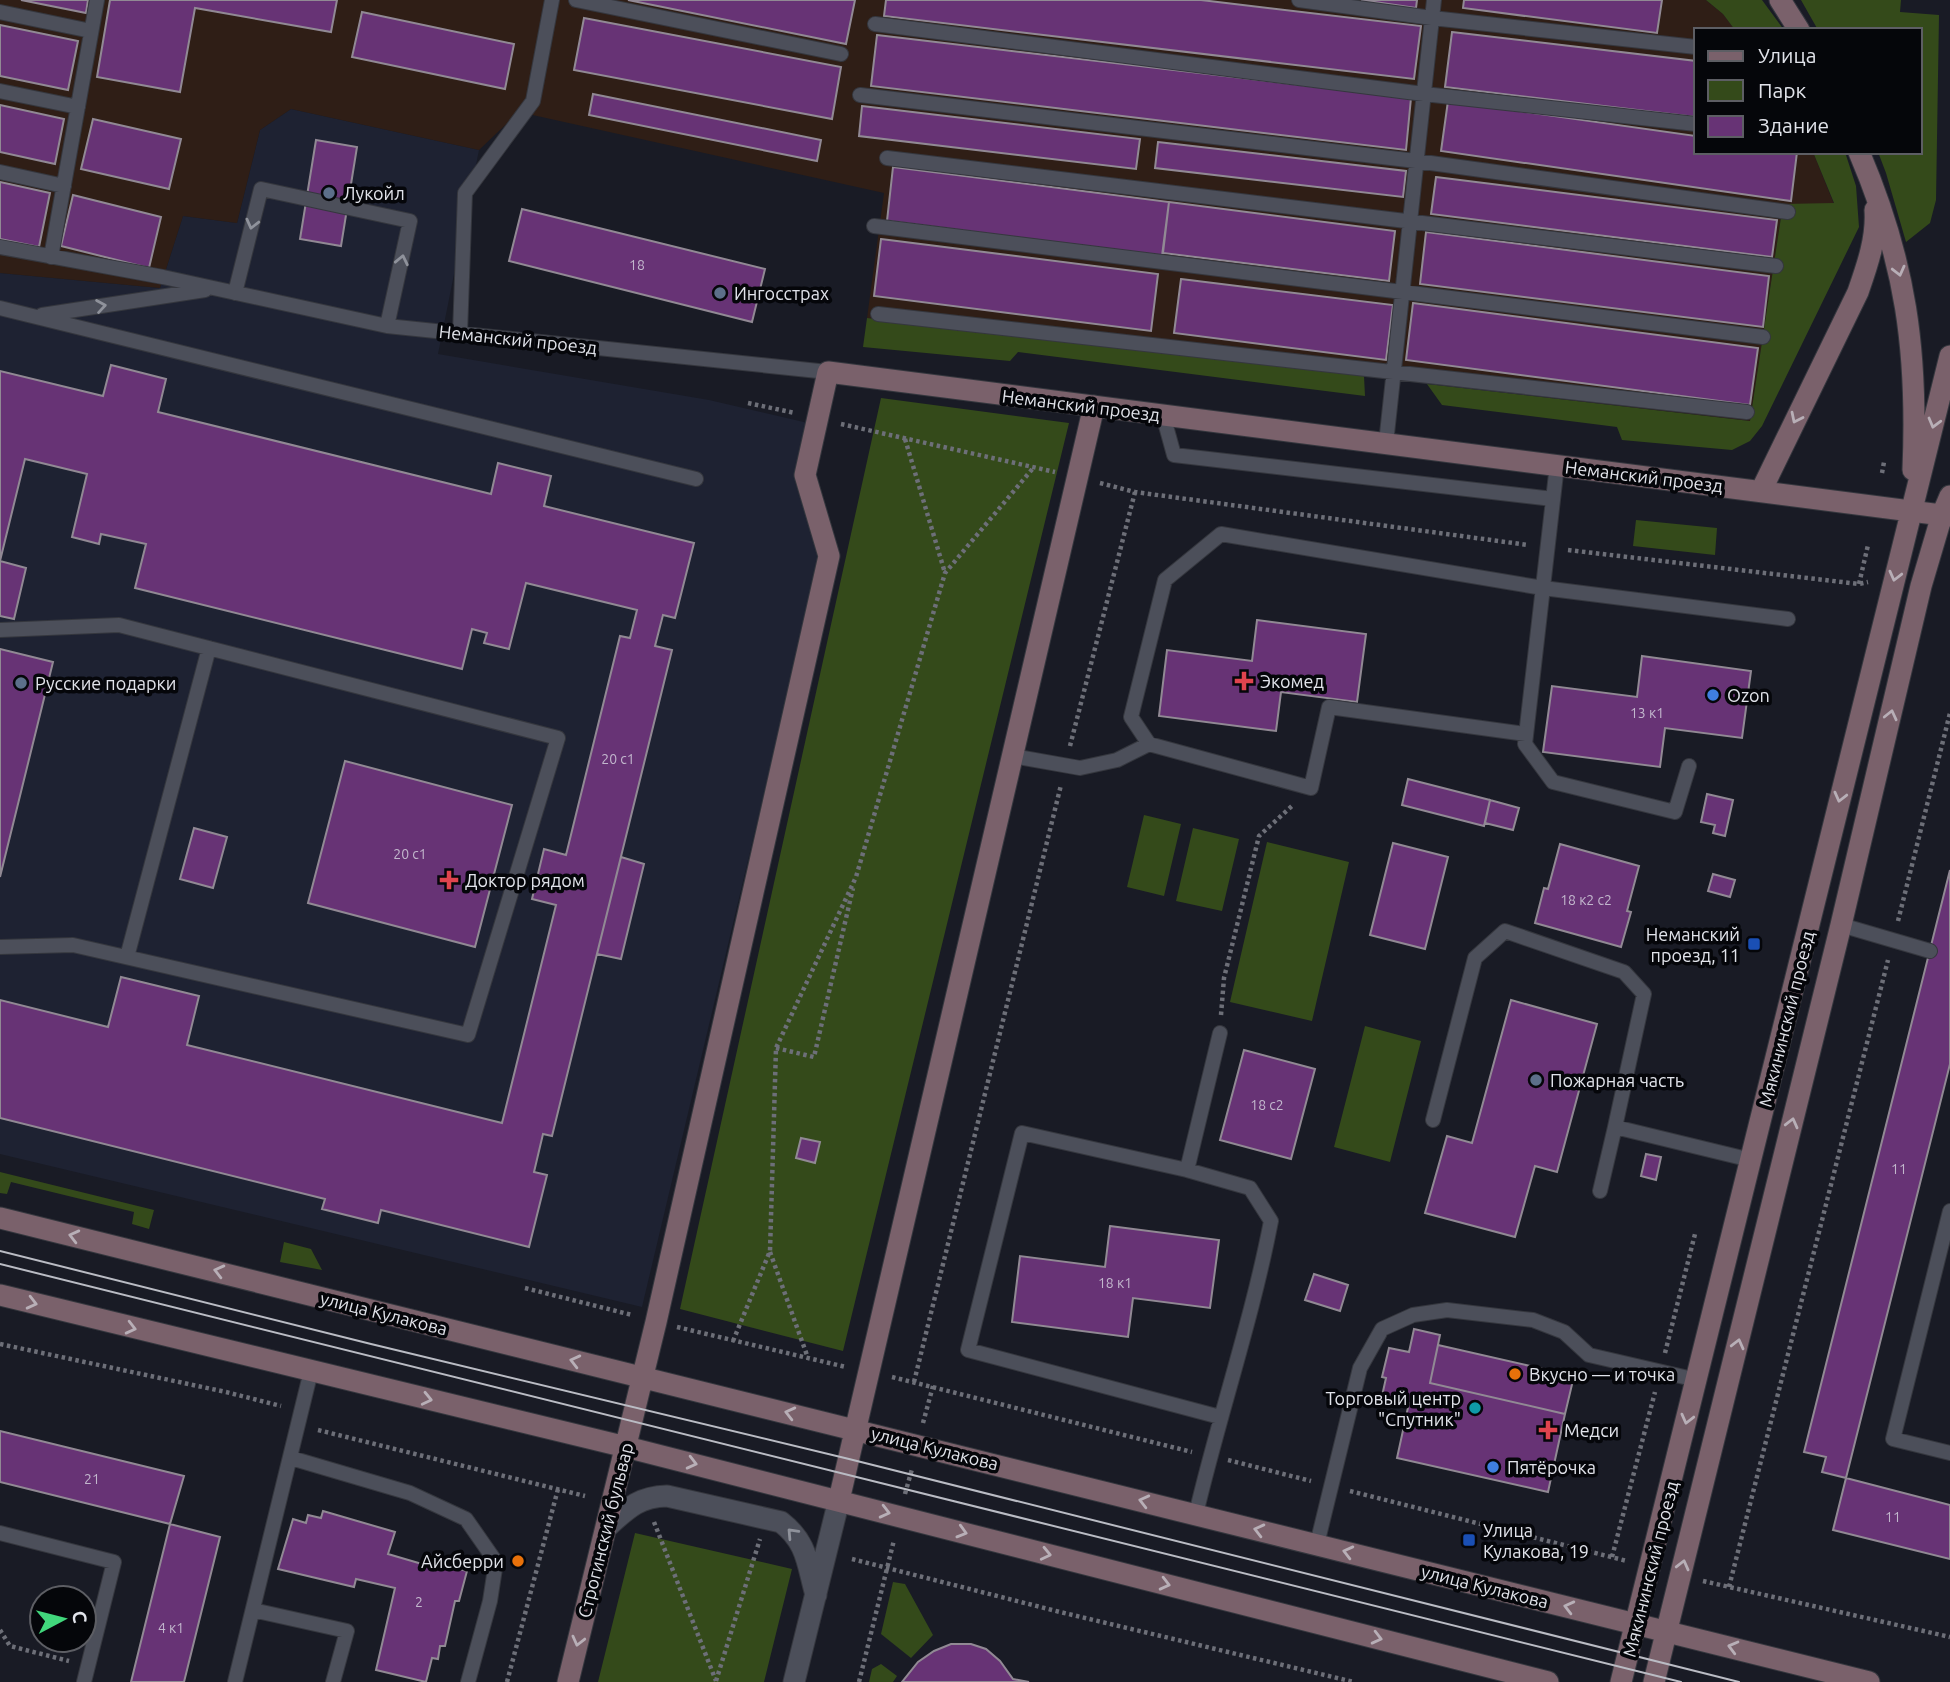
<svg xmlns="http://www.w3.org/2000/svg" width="1950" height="1682" viewBox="0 0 1950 1682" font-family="Ubuntu,sans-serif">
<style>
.built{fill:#1e2232}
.industrial{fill:#2f1e16}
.green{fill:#344a1a}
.building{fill:#673375;stroke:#918994;stroke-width:2}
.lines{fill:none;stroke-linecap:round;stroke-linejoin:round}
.lane-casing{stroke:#35373e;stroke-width:16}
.street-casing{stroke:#35373e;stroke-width:23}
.secondary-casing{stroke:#35373e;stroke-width:23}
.path{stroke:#6d6f78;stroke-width:4.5;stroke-dasharray:3.5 3.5;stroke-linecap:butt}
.lane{stroke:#4c4f5a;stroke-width:14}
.street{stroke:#4c4f5a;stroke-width:21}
.secondary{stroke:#7a616b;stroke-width:21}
.tram{stroke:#babcc4;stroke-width:2}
.oneway{stroke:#8f929b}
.oneway2{stroke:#b8afb7}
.service-dot{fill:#5c6f8a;stroke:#05060a;stroke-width:2.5}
.health-dot{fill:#e0444e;stroke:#05060a;stroke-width:2.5}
.shop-dot{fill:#3f7fe0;stroke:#05060a;stroke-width:2.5}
.transit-dot{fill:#1a4fb4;stroke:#05060a;stroke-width:2.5}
.food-dot{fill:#e8710a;stroke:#05060a;stroke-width:2.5}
.culture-dot{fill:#0f9aa8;stroke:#05060a;stroke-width:2.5}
.labels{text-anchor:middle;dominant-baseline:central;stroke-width:7;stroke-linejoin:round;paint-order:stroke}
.number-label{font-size:14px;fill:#c2b7cd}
.poi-label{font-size:18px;fill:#e1e3ea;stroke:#05060a;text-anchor:start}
.street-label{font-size:18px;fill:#e1e3ea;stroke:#05060a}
</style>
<rect width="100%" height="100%" fill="#191b25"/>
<path class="built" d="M 291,109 L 479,150 L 438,354 L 709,400 L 808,423 L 795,482 L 820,557 L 642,1307 L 0,1154 L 0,273 L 160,288 L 183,216 L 237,223 L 260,130 Z"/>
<path class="industrial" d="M 0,0 L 1706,0 L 1723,14 L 1735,30 L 1696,30 L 1696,152 L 1813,152 L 1834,204 L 1783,204 L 1750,421 L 867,318 L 884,193 L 519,112 L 479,150 L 291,109 L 260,130 L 237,223 L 183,216 L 160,288 L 0,273 Z"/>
<path class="green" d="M 1706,0 L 1762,0 L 1784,30 L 1735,30 L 1723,14 Z
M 1801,0 L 1901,0 L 1900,12 L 1939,15 L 1936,200 L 1930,223 L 1906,242 L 1886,173 L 1878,152 L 1920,152 L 1920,30 L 1818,30 Z
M 1813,152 L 1845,152 L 1856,186 L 1859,227 L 1762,426 L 1750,441 L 1732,450 L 1622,440 L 1617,427 L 1442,405 L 1427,384 L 1750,421 L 1783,204 L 1834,203 Z
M 867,318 L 1364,376 L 1365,396 L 1018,352 L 1010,361 L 863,347 Z
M 881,398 L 1069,423 L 843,1351 L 680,1309 Z
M 1636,520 L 1717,528 L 1715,555 L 1633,546 Z
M 1144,815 L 1181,824 L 1164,896 L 1127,887 Z
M 1193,828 L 1239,839 L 1222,911 L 1176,901 Z
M 1267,842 L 1349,862 L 1312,1021 L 1230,1002 Z
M 1365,1026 L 1421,1041 L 1390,1162 L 1334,1147 Z
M 0,1172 L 154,1210 L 149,1229 L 132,1224 L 134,1212 L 11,1182 L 7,1194 L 0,1193 Z
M 284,1242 L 311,1249 L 322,1270 L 280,1262 Z
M 635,1533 L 792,1569 L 764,1682 L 598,1682 Z
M 893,1582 L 905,1584 L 933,1635 L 911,1658 L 881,1634 Z
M 881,1664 L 897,1676 L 893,1682 L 869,1682 L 872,1669 Z"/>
<path class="building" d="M 21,0 L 88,0 L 86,13 Z
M 110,0 L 337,0 L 331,32 L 195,8 L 180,92 L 97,77 Z
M 628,0 L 855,0 L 846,44 Z
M 886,0 L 1201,0 L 1421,26 L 1414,79 L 884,16 Z
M 1361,0 L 1417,0 L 1416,8 Z
M 1464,0 L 1662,0 L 1657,33 L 1463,8 Z
M 362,12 L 514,44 L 505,89 L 352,57 Z
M 584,18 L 841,67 L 832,119 L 574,70 Z
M 0,25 L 78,41 L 68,90 L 0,76 Z
M 1452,32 L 1696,61 L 1696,117 L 1445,87 Z
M 877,35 L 1411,98 L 1406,150 L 871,86 Z
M 593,94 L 821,140 L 817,161 L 589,115 Z
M 1448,101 L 1696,136 L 1696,152 L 1797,152 L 1791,201 L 1441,151 Z
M 0,105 L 64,119 L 55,164 L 0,152 Z
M 862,106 L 1140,139 L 1136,169 L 859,136 Z
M 93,119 L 181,139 L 169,189 L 81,169 Z
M 316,140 L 357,147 L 341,246 L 300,239 Z
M 1158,142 L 1406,171 L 1403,197 L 1155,168 Z
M 893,167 L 1169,202 L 1162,256 L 887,221 Z
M 1436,177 L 1777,220 L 1772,257 L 1431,214 Z
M 0,182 L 50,193 L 39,247 L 0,239 Z
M 73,195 L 161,217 L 149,268 L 61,246 Z
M 1169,202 L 1395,231 L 1389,281 L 1163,253 Z
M 522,209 L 765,269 L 752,322 L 509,261 Z
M 1426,232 L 1769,276 L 1763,327 L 1420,284 Z
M 881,239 L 1158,274 L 1151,331 L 874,296 Z
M 1181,279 L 1393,305 L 1386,360 L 1174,333 Z
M 1413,303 L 1758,348 L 1750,405 L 1406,360 Z
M 111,365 L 166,379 L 158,412 L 491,494 L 498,463 L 551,476 L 544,506 L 694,543 L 675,618 L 663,615 L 655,646 L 672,650 L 552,1136 L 543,1134 L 534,1172 L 547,1175 L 529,1247 L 381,1210 L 378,1223 L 322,1209 L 325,1199 L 0,1118 L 0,1000 L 108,1027 L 121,977 L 199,996 L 187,1045 L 502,1123 L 556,905 L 532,899 L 544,849 L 566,855 L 620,636 L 630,638 L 637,610 L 526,583 L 509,649 L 484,643 L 487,633 L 472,629 L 462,669 L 135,588 L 146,544 L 101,534 L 99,544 L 72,537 L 87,474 L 25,459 L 0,561 L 0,371 L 103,396 Z
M 0,561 L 26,568 L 14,619 L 0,616 Z
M 1257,620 L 1366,634 L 1357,702 L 1281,692 L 1276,731 L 1159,716 L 1167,650 L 1252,661 Z
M 0,649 L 53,662 L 0,877 Z
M 1642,656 L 1751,671 L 1742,738 L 1665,728 L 1660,767 L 1543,752 L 1552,686 L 1637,697 Z
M 345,761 L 512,805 L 475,947 L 308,903 Z
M 1408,779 L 1490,800 L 1484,826 L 1402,805 Z
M 1707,794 L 1733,800 L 1725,836 L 1713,833 L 1715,825 L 1701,822 Z
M 1490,800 L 1519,808 L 1513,830 L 1485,823 Z
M 194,828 L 227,837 L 213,888 L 180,879 Z
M 1393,843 L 1448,857 L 1425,949 L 1370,935 Z
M 1560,844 L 1639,866 L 1627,911 L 1631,912 L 1621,947 L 1535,923 L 1544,888 L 1548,889 Z
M 621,857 L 644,864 L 621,959 L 597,954 Z
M 1950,870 L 1950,1064 L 1846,1478 L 1822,1472 L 1826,1457 L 1804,1452 Z
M 1713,874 L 1735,880 L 1730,897 L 1708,891 Z
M 1511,1000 L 1597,1024 L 1557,1172 L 1535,1166 L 1515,1237 L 1425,1213 L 1447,1136 L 1472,1143 Z
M 1244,1050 L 1315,1069 L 1291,1159 L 1220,1140 Z
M 801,1138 L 820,1142 L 815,1163 L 796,1158 Z
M 1646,1154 L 1661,1157 L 1656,1180 L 1641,1176 Z
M 1110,1226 L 1219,1240 L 1210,1308 L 1133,1298 L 1128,1337 L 1012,1322 L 1020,1256 L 1105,1267 Z
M 1314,1274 L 1348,1285 L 1340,1311 L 1305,1300 Z
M 1414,1329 L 1440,1335 L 1430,1383 L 1565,1414 L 1548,1492 L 1397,1458 L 1409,1403 L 1382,1396 L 1386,1378 L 1382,1377 L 1389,1348 L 1409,1352 Z
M 1438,1345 L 1574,1376 L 1565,1414 L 1430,1383 Z
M 0,1431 L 184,1476 L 170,1524 L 0,1482 Z
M 1846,1478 L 1950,1505 L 1950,1559 L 1833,1530 Z
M 323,1511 L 395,1532 L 388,1554 L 439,1569 L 440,1564 L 467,1571 L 459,1601 L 455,1601 L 445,1646 L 440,1646 L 438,1659 L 432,1658 L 426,1682 L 376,1670 L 395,1588 L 356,1579 L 354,1587 L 278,1569 L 293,1519 L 306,1523 L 308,1515 L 321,1518 Z
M 170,1524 L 220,1537 L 184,1682 L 131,1682 Z
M 951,1644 L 971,1644 L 986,1649 L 1000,1661 L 1013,1679 L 1029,1682 L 902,1682 L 918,1662 L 934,1651 Z"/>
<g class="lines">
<g class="lane-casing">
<path id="lane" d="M 576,0 L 841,54
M 1299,0 L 1432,18 L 1696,47
M 0,12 L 91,31
M 875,24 L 1424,94 L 1696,124
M 0,91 L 78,107
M 860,95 L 1416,161 L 1788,212
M 887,158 L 1776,266
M 0,172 L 64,186
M 874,226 L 1763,337
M 0,247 L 163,277 L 387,326 L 828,372
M 51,257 L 97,0
M 235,293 L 261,189 L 410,221 L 387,326
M 0,308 L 696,479
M 878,314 L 1747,412
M 42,315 L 205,290
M 460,334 L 465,193 L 533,101 L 552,0
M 1163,415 L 1174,455 L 1553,499
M 1386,443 L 1434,0
M 1557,465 L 1525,744 L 1553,782 L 1675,812 L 1689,766
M 0,630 L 119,625 L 558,738 L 468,1035 L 73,945 L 0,947
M 1526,734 L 1329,707 L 1311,788 L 1149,744 L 1131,717 L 1165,580 L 1221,534 L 1543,588 L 1788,619
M 1013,756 L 1080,768 L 1117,760 L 1149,744
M 1841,925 L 1930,951
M 127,957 L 209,648
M 1433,1120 L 1475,958 L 1505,931 L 1624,972 L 1644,994 L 1615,1127 L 1751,1160
M 1187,1170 L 1220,1033
M 1600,1191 L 1615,1127
M 1950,1211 L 1893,1439 L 1950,1453
M 291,1458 L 410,1493 L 466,1519 L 496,1562 L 490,1601 L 468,1682
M 1196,1514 C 1219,1416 1252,1320 1271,1221 L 1250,1188 L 1187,1170 L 1022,1133 L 968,1350 L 1220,1417
M 0,1533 L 114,1562 L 84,1682
M 1317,1544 L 1360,1368 L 1382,1329 L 1413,1315 L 1447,1310 L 1533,1320 L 1564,1332 L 1589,1355 L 1697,1380
M 253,1610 L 347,1631 L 333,1682
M 235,1682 L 311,1371"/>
</g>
<g class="street-casing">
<path id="street" d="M 607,1527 C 628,1508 638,1497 667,1496 L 781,1522 C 808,1543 807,1564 816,1595
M 794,1682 L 839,1500"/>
</g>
<g class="secondary-casing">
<path id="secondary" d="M 1780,0 L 1799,30
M 1859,152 C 1906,262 1918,351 1913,470
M 1761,491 L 1858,292 C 1867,266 1877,238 1875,210
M 0,1218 L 1869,1682
M 0,1295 L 626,1447 L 1548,1682
M 839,1500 L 1094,406
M 568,1682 L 656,1322 L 829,556 L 805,475 L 828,372 L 1950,516
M 1621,1682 L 1950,356
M 1654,1682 L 1841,925 L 1921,586 L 1942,515 L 1950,496"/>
</g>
<path class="path" d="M 748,403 L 795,413
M 841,424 L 1055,472
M 905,439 L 945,573
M 1882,473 L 1884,462
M 1100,483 L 1135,492 L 1528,545
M 1568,550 L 1859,584 L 1868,582
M 1859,584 L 1868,545
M 1070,746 L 1135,492
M 1898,921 L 1950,713
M 1221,1015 L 1224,978 L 1259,836 L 1293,805
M 776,1048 L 814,1057 L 853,888
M 770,1252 L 808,1358
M 525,1288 L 632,1315
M 677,1327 L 846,1367
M 733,1341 L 770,1251 L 776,1048 L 856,877 L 945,573 L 1034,467
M 0,1344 L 226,1392 L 281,1406
M 1665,1353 L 1695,1234
M 892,1377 L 1192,1452
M 914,1382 L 1061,785
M 923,1423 L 933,1386
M 318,1430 L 585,1496
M 1228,1460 L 1311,1481
M 1350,1491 L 1627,1561
M 905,1494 L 912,1469
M 654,1522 L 716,1681
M 1612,1557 L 1655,1392
M 852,1559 L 1060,1612 L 1354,1682
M 1703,1581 L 1950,1637
M 1729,1587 L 1888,960
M 0,1630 L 10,1646 L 69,1661
M 716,1681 L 760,1539
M 507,1682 L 558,1489
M 859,1682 L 894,1540"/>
<use href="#lane" class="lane"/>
<use href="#street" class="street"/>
<use href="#secondary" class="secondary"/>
<path class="tram" d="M 0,1251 L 371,1344 L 849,1459 L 1739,1682
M 0,1264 L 1681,1682"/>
</g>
<defs><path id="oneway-chevron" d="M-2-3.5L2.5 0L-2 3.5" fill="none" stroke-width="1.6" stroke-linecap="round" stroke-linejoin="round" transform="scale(1.75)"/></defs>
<g class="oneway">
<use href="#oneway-chevron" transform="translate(252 224) rotate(104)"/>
<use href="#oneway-chevron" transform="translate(402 260) rotate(-78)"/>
<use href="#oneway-chevron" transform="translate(101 306) rotate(-9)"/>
<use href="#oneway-chevron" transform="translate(792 1533) rotate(-133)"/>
</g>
<g class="oneway2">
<use href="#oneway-chevron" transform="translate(1899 271) rotate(76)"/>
<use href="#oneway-chevron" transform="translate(1796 418) rotate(116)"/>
<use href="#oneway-chevron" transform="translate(1934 423) rotate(105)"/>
<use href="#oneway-chevron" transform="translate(1895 576) rotate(104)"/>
<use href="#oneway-chevron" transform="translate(1891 715) rotate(-77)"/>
<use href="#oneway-chevron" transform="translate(1840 797) rotate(104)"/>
<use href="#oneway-chevron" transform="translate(1792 1123) rotate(-76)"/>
<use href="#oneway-chevron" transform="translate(74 1236) rotate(-166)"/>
<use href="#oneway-chevron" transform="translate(219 1271) rotate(-166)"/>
<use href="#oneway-chevron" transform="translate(32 1303) rotate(14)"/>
<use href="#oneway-chevron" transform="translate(131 1328) rotate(14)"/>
<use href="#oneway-chevron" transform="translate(1738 1344) rotate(-76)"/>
<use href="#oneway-chevron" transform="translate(575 1361) rotate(-166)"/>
<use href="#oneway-chevron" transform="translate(427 1399) rotate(13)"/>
<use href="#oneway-chevron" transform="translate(790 1413) rotate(-166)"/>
<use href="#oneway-chevron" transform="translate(1687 1419) rotate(104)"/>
<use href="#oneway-chevron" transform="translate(692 1463) rotate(14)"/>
<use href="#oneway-chevron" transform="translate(1144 1501) rotate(-166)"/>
<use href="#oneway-chevron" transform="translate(885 1512) rotate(14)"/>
<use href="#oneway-chevron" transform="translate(1259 1530) rotate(-166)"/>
<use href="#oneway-chevron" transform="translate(962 1532) rotate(16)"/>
<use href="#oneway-chevron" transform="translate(1348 1552) rotate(-166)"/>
<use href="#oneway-chevron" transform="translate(1046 1554) rotate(13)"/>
<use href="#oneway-chevron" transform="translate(1683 1565) rotate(-76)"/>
<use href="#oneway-chevron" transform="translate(1165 1584) rotate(14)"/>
<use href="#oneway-chevron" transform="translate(1569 1607) rotate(-166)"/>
<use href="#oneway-chevron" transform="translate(1377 1638) rotate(14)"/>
<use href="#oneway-chevron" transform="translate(578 1641) rotate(104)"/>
<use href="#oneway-chevron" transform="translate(1733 1647) rotate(-165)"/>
</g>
<g class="service-dot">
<circle cx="329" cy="193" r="7"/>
<circle cx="720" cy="293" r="7"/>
<circle cx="21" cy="683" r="7"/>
<circle cx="1536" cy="1080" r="7"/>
</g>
<g class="health-dot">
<path d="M1240.5 670.5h7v7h7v7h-7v7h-7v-7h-7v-7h7z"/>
<path d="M445.5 869.5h7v7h7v7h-7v7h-7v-7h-7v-7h7z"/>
<path d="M1544.5 1419.5h7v7h7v7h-7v7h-7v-7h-7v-7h7z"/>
</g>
<g class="shop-dot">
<circle cx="1713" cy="695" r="7"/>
<circle cx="1493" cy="1467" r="7"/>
</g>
<g class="transit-dot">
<rect x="1747" y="937" width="14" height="14" rx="3.5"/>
<rect x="1462" y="1533" width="14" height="14" rx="3.5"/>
</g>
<g class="food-dot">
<circle cx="1515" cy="1374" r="7"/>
<circle cx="518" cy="1561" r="7"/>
</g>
<circle class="culture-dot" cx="1475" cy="1408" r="7"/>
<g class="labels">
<g class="number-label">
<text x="637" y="265">18</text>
<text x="1647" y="713">13 к1</text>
<text x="618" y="759">20 с1</text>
<text x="410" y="854">20 с1</text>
<text x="1586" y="900">18 к2 с2</text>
<text x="1267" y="1105">18 с2</text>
<text x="1899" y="1169">11</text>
<text x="1115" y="1283">18 к1</text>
<text x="92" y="1479">21</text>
<text x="1893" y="1517">11</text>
<text x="419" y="1602">2</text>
<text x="171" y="1628">4 к1</text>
</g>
<g class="poi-label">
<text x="343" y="193">Лукойл</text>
<text x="734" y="293">Ингосстрах</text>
<text x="1260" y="681">Экомед</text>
<text x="35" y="683">Русские подарки</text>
<text x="1727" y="695">Ozon</text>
<text x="465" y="880">Доктор рядом</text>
<text x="1740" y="934" text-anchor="end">Неманский<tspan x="1740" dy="21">проезд, 11</tspan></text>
<text x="1550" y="1080">Пожарная часть</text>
<text x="1529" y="1374">Вкусно — и точка</text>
<text x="1461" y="1398" text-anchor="end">Торговый центр<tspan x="1461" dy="21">"Спутник"</tspan></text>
<text x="1564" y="1430">Медси</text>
<text x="1507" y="1467">Пятёрочка</text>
<text x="1483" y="1530">Улица<tspan x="1483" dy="21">Кулакова, 19</tspan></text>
<text x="504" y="1561" text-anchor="end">Айсберри</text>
</g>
<g class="street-label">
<text transform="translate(518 339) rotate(6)">Неманский проезд</text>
<text transform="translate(1081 405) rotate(7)">Неманский проезд</text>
<text transform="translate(1644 476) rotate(7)">Неманский проезд</text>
<text transform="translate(1786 1019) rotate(-76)">Мякининский проезд</text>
<text transform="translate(384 1313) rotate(14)">улица Кулакова</text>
<text transform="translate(935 1448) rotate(14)">улица Кулакова</text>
<text transform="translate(605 1530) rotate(-76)">Строгинский бульвар</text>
<text transform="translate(1650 1569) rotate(-76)">Мякининский проезд</text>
<text transform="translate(1485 1586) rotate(14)">улица Кулакова</text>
</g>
</g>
<rect x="1694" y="28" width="228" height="126" fill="#05060a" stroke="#5d5e64" stroke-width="2"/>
<rect x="1708" y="51" width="35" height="10" fill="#7a616b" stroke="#5d5e64" stroke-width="2"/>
<text x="1758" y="63" font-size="21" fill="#e1e3ea">Улица</text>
<rect x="1708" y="80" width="35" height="21" fill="#344a1a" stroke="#5d5e64" stroke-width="2"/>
<text x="1758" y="98" font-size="21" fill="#e1e3ea">Парк</text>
<rect x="1708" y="116" width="35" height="21" fill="#673375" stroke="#5d5e64" stroke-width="2"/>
<text x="1758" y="133" font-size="21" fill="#e1e3ea">Здание</text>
<g transform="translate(63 1619) rotate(83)"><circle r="33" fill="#05060a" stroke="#5d5e64" stroke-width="2"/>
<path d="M0-5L12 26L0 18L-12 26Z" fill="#41d77c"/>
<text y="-10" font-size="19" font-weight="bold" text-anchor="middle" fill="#e1e3ea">С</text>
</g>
</svg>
